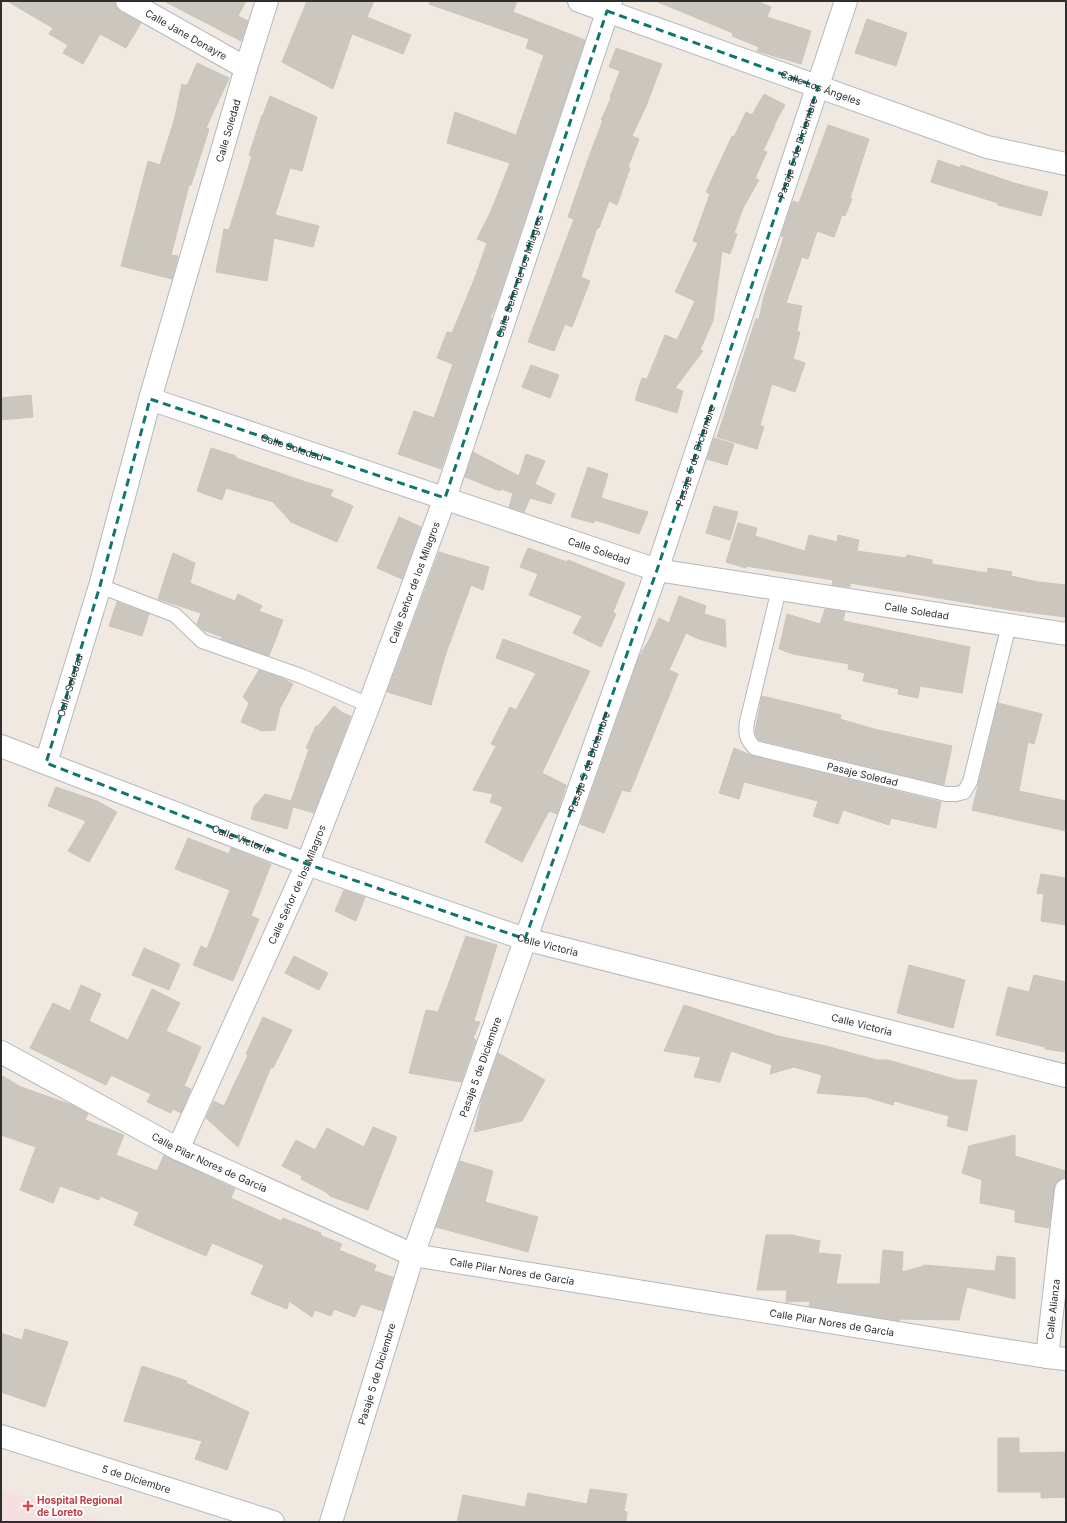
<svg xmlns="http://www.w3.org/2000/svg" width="1067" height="1523" viewBox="0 0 1067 1523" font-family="Inter,sans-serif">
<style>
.medical{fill:#f5dfe0}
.building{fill:#cbc7bf;stroke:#cbc5ba}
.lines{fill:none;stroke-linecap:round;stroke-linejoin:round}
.service-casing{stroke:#b4b7c1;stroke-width:16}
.minor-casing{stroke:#b4b7c1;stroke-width:24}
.service{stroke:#fff;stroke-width:14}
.minor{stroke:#fff;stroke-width:22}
.marked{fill:none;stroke:#0f766e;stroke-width:3;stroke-dasharray:8 5;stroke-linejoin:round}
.health-dot{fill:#e0444e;stroke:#fff;stroke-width:1.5}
.labels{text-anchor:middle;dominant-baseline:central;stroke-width:4;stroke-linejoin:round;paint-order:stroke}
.street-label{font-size:10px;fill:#2e2e2e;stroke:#fff}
.health-label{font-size:10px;font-weight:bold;fill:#be3a42;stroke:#fff;text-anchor:start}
</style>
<rect width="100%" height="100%" fill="#efe9e1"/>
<path class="medical" d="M 1,1490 L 108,1522 L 1,1522 Z"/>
<path class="building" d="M 7,1 L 115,1 L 116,7 L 121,12 L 141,23 L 126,48 L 100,34 L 83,64 L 63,53 L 68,45 L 49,34 L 53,28 Z
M 164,1 L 246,1 L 238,16 L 248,21 L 241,41 Z
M 307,1 L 374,1 L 367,17 L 411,35 L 403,54 L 352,34 L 333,89 L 282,62 Z
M 430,1 L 517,1 L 513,12 L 585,40 L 496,306 L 490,318 L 492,319 L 441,469 L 398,454 L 414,411 L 434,418 L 453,364 L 437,358 L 447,332 L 452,333 L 474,280 L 487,243 L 477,239 L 491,211 L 510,163 L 447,143 L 455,112 L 516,135 L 544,55 L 526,48 L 529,39 L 429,4 Z
M 658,1 L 757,1 L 771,7 L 767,17 L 811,31 L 801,64 L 757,51 L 759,47 L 732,36 L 733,33 L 658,2 Z
M 867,19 L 907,33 L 896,66 L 855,53 Z
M 616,48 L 662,64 L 646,106 L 632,136 L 639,139 L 628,167 L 630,168 L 617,205 L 609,201 L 599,228 L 597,228 L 581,277 L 590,281 L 572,327 L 565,324 L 554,351 L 528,342 L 574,219 L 568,217 L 590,154 L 603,120 L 601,120 L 611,98 L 610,97 L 620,71 L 609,67 Z
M 197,63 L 229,78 L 206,128 L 209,129 L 191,185 L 189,185 L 171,255 L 178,256 L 172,279 L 121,266 L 148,161 L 160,165 L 174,121 L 182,84 L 187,86 Z
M 764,94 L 785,105 L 774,125 L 775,125 L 763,151 L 767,152 L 755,178 L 759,180 L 743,208 L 734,233 L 737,234 L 730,254 L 722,251 L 713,321 L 700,350 L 703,351 L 675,388 L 683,391 L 677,413 L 635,400 L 642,378 L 647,379 L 665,335 L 677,340 L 695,301 L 675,292 L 698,243 L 693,241 L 710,194 L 706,192 L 732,136 L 734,137 L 746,112 L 752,115 Z
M 270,96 L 317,117 L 302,171 L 290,168 L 275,215 L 319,226 L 313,247 L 274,238 L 267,281 L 216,272 L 224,229 L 229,230 L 252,156 L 249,155 L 262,115 L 263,115 Z
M 828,125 L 869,139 L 850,198 L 852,199 L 845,216 L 842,215 L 834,237 L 817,231 L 808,259 L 802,257 L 786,303 L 802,306 L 797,331 L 800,332 L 793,359 L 805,363 L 795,392 L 772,384 L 760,425 L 764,427 L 757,449 L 717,437 L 756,319 L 759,319 L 764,296 L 784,237 L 781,236 L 793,201 L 799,203 Z
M 938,160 L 961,168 L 961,165 L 1014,183 L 1048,192 L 1041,216 L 998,205 L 998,203 L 931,182 Z
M 531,365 L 559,375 L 550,398 L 522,387 Z
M 31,395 L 33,417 L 1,420 L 1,398 Z
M 714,438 L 734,444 L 727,465 L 707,459 Z
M 211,448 L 236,456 L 236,458 L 306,482 L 333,490 L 330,496 L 353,506 L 337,542 L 291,522 L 273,502 L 226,488 L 222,500 L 197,491 Z
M 473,452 L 519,476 L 526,454 L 545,461 L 535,484 L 555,494 L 551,504 L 530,498 L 524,512 L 509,507 L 513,493 L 501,489 L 500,491 L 465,477 Z
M 588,467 L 608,474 L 601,498 L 648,512 L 639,534 L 595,520 L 594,523 L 571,517 Z
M 714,506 L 738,512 L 730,540 L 706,533 Z
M 399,517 L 421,527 L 402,579 L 377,568 Z
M 738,523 L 757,528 L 755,536 L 805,551 L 809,535 L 837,542 L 838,535 L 859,540 L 857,551 L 906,558 L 907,555 L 932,560 L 932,564 L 987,573 L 988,568 L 1012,572 L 1011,576 L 1038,582 L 1066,585 L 1066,617 L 1010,610 L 850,583 L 850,587 L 832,585 L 833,580 L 746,566 L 746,568 L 726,562 Z
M 528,548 L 567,562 L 568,560 L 625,583 L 613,612 L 616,614 L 601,647 L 573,633 L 582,616 L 529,595 L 538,574 L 520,567 Z
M 439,552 L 489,567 L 483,590 L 471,585 L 446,653 L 431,705 L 387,692 Z
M 173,553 L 195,563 L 190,583 L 235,601 L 238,594 L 262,606 L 259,611 L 283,620 L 269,656 L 221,639 L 222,637 L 203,630 L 197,624 L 201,613 L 158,599 Z
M 679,596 L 706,606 L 704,614 L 725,620 L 726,647 L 696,638 L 686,633 L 669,670 L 678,674 L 645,755 L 630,792 L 622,790 L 604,833 L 580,824 L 639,657 L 649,640 L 659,618 L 669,623 Z
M 117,602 L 149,614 L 142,636 L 109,626 Z
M 825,609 L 845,612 L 843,621 L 970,647 L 962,693 L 920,686 L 918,698 L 898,694 L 899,689 L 863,681 L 865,673 L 848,669 L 849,664 L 793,654 L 779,649 L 787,614 L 820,624 Z
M 503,639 L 590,671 L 542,773 L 566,785 L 557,814 L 549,811 L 522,862 L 485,842 L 503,807 L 490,802 L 493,794 L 473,790 L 496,746 L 491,744 L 510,707 L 516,710 L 536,673 L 496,658 Z
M 259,670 L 282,678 L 293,684 L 280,708 L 275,730 L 262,731 L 241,722 L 249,703 L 243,697 Z
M 762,696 L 841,715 L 840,719 L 874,729 L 952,746 L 944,785 L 759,740 L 755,732 Z
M 998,703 L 1042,714 L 1034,744 L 1028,742 L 1019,791 L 1066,801 L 1066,831 L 972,810 Z
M 334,706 L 343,713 L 351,716 L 314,813 L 293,807 L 287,829 L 251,819 L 254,807 L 265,794 L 291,801 L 309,749 L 306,748 L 316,726 L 318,726 Z
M 734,748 L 753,756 L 941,802 L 936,828 L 891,818 L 889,825 L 843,810 L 838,824 L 813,816 L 818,801 L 744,782 L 739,799 L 719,793 Z
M 56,787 L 97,801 L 117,812 L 89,862 L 68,851 L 86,821 L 48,806 Z
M 188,838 L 229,854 L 231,848 L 271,864 L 251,916 L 259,919 L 233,981 L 193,965 L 201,946 L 207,949 L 230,890 L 175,869 Z
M 1041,874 L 1066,878 L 1066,925 L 1041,921 L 1044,894 L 1037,893 Z
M 344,890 L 365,897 L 356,921 L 335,911 Z
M 466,936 L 497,945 L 474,1021 L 480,1022 L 473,1038 L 476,1040 L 461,1082 L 409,1073 L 426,1010 L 438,1012 Z
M 144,948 L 180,964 L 169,990 L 132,975 Z
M 294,956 L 328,973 L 319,990 L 285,973 Z
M 909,965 L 965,980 L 953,1028 L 897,1013 Z
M 1034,975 L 1066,982 L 1066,1052 L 1045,1049 L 1045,1047 L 996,1035 L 1008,987 L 1029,992 Z
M 81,985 L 101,994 L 89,1021 L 128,1040 L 152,989 L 180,1003 L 166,1031 L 201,1047 L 184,1086 L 191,1089 L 181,1113 L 173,1109 L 171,1113 L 147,1102 L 151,1094 L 111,1075 L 106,1085 L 30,1048 L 53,1003 L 70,1011 Z
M 684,1005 L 778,1036 L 826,1046 L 877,1060 L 888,1060 L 958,1080 L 977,1080 L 967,1131 L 947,1126 L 949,1116 L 894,1101 L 893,1105 L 866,1097 L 817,1093 L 822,1075 L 794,1067 L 770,1074 L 772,1065 L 731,1051 L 720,1082 L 694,1077 L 701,1057 L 664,1051 Z
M 263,1017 L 292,1030 L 273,1068 L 271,1067 L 238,1147 L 206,1118 L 214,1101 L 224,1106 L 248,1055 L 246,1054 Z
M 498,1053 L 545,1080 L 522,1121 L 474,1132 L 482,1099 Z
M 1,1075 L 21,1087 L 72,1105 L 88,1114 L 85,1120 L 124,1135 L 116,1155 L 157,1171 L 164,1155 L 235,1189 L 231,1198 L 281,1221 L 283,1218 L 321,1233 L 320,1235 L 342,1244 L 339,1250 L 376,1265 L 374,1271 L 393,1277 L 383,1311 L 361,1304 L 355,1317 L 334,1309 L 331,1316 L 315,1310 L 312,1317 L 289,1301 L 287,1309 L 251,1294 L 264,1265 L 212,1243 L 206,1256 L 134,1225 L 139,1212 L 100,1196 L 99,1200 L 60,1186 L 53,1203 L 20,1190 L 36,1147 L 1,1135 Z
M 373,1127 L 397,1137 L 368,1210 L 330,1196 L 326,1192 L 301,1179 L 302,1176 L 282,1166 L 296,1140 L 315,1150 L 327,1128 L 364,1147 Z
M 1015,1135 L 1015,1156 L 1066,1171 L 1066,1178 L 1061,1179 L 1056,1182 L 1054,1188 L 1049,1228 L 1015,1222 L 1015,1210 L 980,1203 L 982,1180 L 962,1173 L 969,1146 Z
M 460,1161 L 493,1171 L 485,1202 L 538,1217 L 528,1252 L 436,1227 Z
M 766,1235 L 792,1235 L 820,1241 L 818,1253 L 841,1255 L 836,1284 L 880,1284 L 883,1250 L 903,1252 L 902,1272 L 924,1266 L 924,1265 L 995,1271 L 997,1256 L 1015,1258 L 1015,1299 L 967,1287 L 959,1320 L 900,1319 L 899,1321 L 809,1306 L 810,1301 L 786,1302 L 787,1290 L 757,1290 Z
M 25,1329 L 68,1342 L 45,1407 L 1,1392 L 1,1333 L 22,1340 Z
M 142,1366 L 187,1381 L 186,1383 L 249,1412 L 227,1470 L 195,1459 L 202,1441 L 124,1421 Z
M 998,1438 L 1019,1438 L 1019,1453 L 1066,1452 L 1066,1497 L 1041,1498 L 1041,1492 L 998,1492 Z
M 590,1489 L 627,1494 L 624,1511 L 627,1512 L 626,1522 L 457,1522 L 463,1495 L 525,1507 L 528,1493 L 587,1504 Z"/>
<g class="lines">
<g class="service-casing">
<g id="service">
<path d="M 100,586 L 175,615 L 202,641 L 301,676 L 369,705"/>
<path id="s1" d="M 779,589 L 747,722 C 745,734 747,740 755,748 L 946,794 L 956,794 L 964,792 L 970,782 L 1009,625"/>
</g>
</g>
<g class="minor-casing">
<g id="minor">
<path id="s2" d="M 127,1 L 246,68"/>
<path id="s3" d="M 579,1 L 987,147 L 1066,164"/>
<path id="s4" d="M 150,399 L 657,570 L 1066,634"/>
<path id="s5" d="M 1,746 L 307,864 L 525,939 L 1066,1076"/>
<path id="s6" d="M 46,763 L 100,586 L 150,399 L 246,68 L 267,1"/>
<path id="s7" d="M 1,1052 L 178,1149 L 413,1255 L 1047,1357 L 1066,1359"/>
<path id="s8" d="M 178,1149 L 307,864 L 369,705 L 445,498 L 611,1"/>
<path id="s9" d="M 1047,1357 L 1066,1190"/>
<path id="s10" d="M 1,1436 L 273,1522"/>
<path id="s11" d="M 331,1522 L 413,1255 L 657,570 L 846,1"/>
</g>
</g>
<use href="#service" class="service"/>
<use href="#minor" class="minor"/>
</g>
<path class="marked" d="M 607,11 L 818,87 L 657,570 L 525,939 L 307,864 L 46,763 L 100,586 L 150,399 L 445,498 Z"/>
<path class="health-dot" d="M26 1500h4v4h4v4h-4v4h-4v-4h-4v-4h4z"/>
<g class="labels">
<g class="street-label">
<text stroke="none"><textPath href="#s2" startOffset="68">Calle Jane Donayre</textPath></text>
<text stroke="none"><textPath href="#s3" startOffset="257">Calle Los Ángeles</textPath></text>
<text stroke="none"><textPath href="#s6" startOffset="658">Calle Soledad</textPath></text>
<text stroke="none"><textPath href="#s11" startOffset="1451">Pasaje 5 de Diciembre</textPath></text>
<text stroke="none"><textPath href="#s8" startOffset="938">Calle Señor de los Milagros</textPath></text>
<text stroke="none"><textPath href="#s4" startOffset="150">Calle Soledad</textPath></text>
<text stroke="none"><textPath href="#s11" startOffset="1127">Pasaje 5 de Diciembre</textPath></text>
<text stroke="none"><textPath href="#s4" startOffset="474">Calle Soledad</textPath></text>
<text stroke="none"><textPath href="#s8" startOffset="614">Calle Señor de los Milagros</textPath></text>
<text stroke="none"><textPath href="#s4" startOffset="798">Calle Soledad</textPath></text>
<text stroke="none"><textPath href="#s6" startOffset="81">Calle Soledad</textPath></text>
<text stroke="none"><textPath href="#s11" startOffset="803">Pasaje 5 de Diciembre</textPath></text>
<text stroke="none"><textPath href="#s1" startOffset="276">Pasaje Soledad</textPath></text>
<text stroke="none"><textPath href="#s5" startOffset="258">Calle Victoria</textPath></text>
<text stroke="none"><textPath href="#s8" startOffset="290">Calle Señor de los Milagros</textPath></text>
<text stroke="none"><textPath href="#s5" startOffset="582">Calle Victoria</textPath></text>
<text stroke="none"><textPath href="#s5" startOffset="906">Calle Victoria</textPath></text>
<text stroke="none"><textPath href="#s11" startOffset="479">Pasaje 5 de Diciembre</textPath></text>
<text stroke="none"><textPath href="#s7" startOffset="236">Calle Pilar Nores de García</textPath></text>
<text stroke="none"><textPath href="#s7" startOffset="560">Calle Pilar Nores de García</textPath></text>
<text stroke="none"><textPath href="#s9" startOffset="48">Calle Alianza</textPath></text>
<text stroke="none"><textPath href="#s7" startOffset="884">Calle Pilar Nores de García</textPath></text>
<text stroke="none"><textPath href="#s11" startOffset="155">Pasaje 5 de Diciembre</textPath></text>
<text stroke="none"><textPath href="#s10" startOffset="142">5 de Diciembre</textPath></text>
</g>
<g class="health-label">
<text x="37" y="1500">Hospital Regional<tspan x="37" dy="12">de Loreto</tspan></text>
</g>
</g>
<rect width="1067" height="1523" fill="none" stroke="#2e2e2e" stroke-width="4"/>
</svg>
